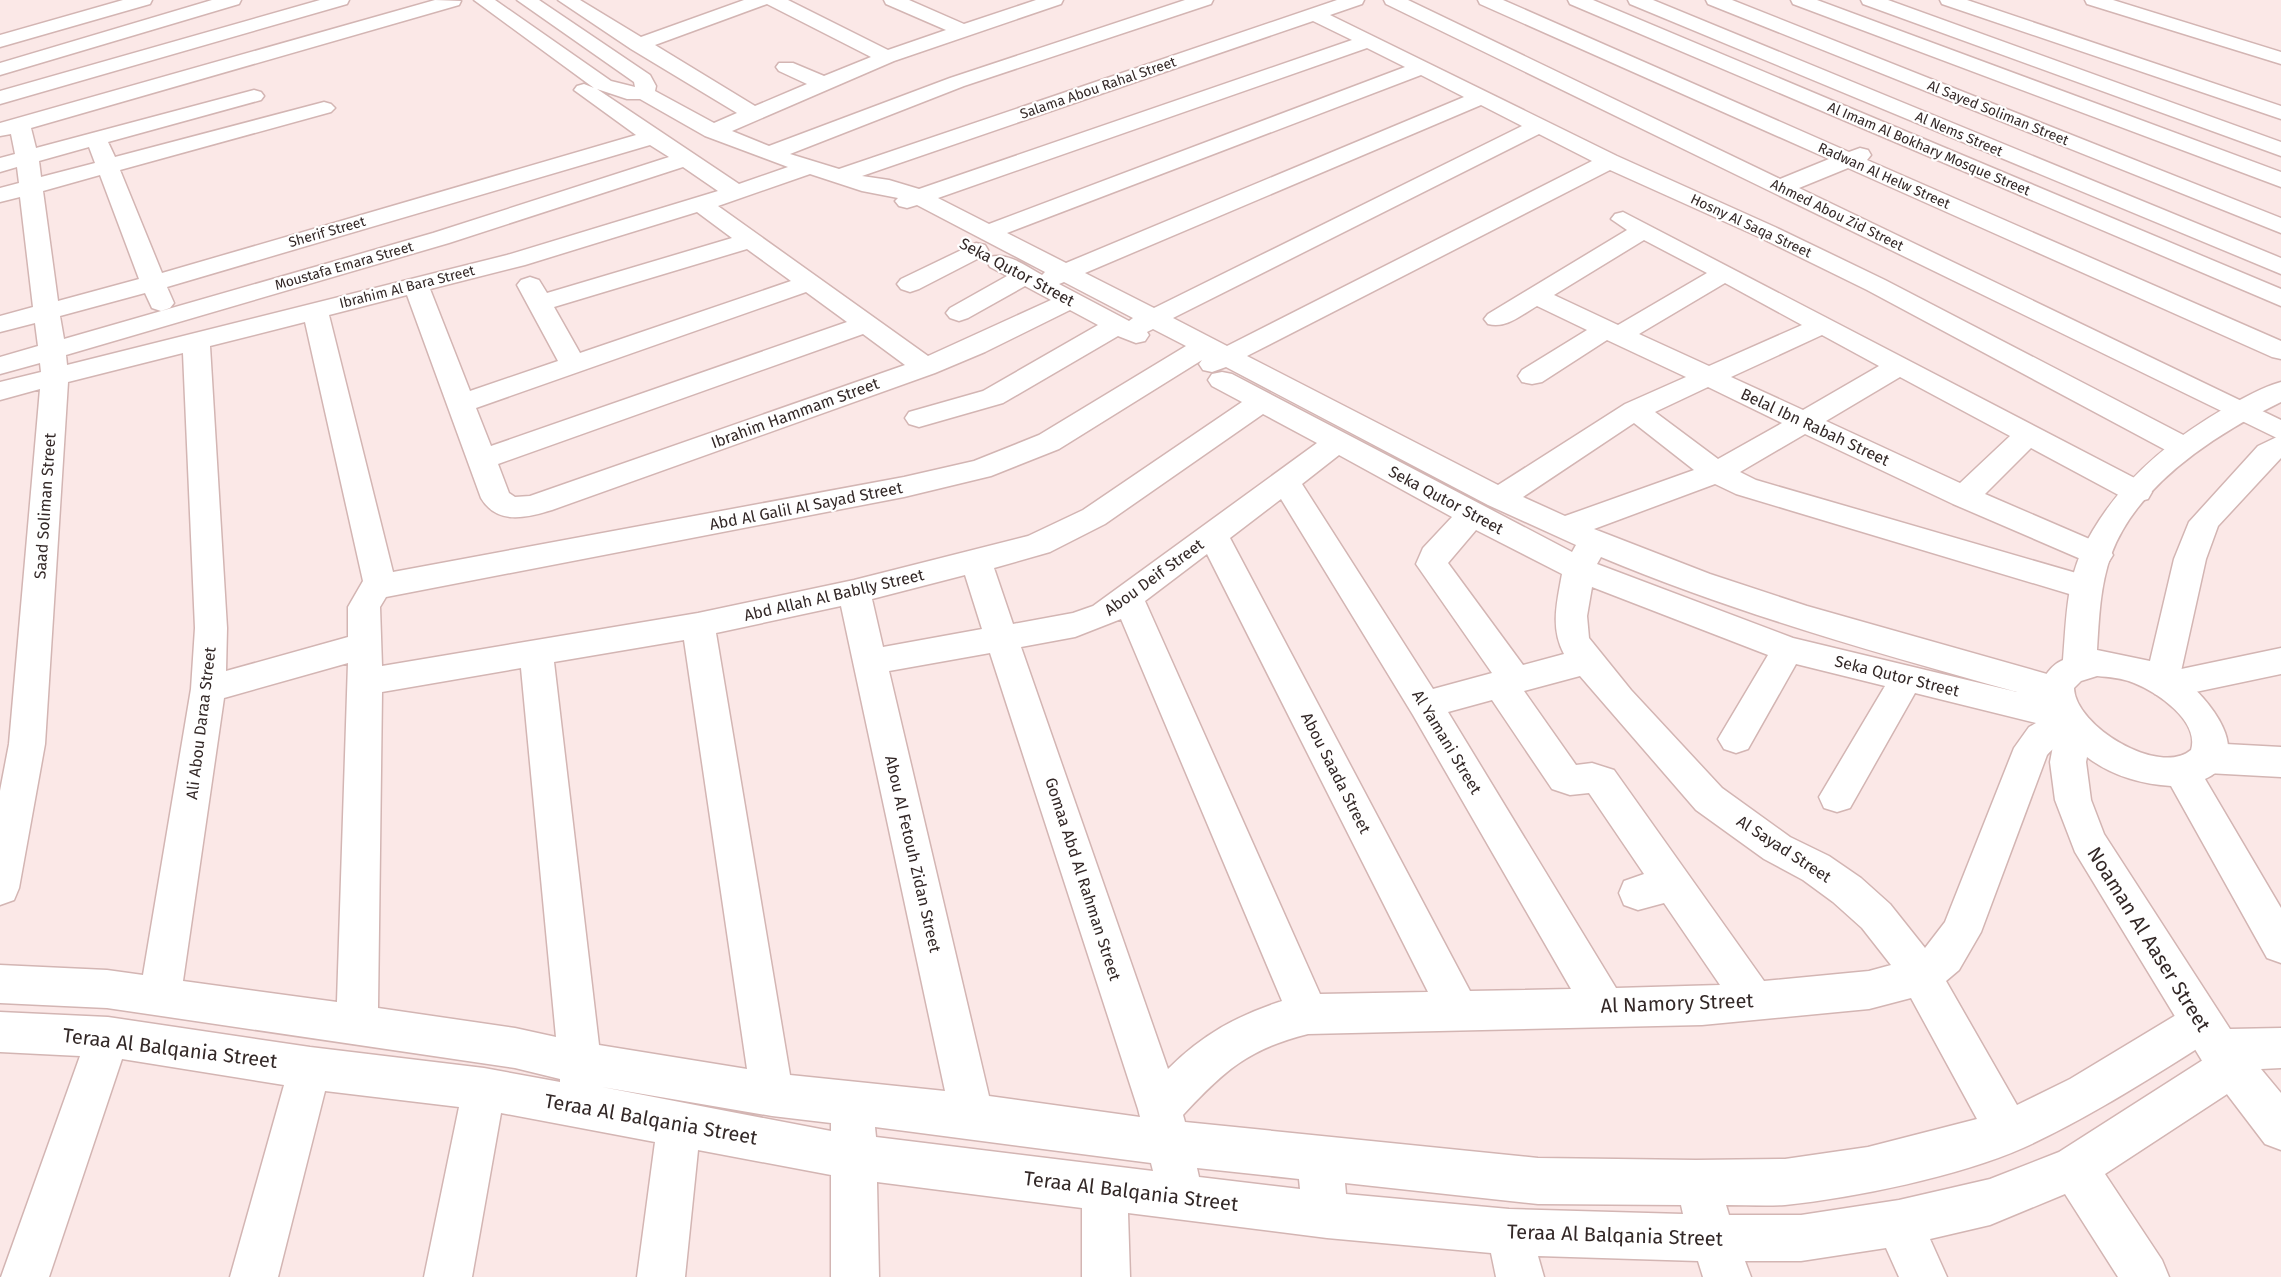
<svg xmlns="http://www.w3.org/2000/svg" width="2281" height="1277" viewBox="0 0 2281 1277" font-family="'Fira Sans',sans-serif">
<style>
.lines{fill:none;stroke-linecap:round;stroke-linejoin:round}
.minor-casing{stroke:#d3b5b3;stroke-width:3}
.major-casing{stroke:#d3b5b3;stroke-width:3}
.minor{fill:#fff;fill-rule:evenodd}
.major{fill:#fff;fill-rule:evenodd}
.labels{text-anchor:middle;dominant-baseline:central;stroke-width:4.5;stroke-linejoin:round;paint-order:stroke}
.far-street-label{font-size:14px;fill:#332827;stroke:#fff}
.street-label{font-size:16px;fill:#332827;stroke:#fff}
.near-street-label{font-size:20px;fill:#332827;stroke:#fff}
</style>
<rect width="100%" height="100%" fill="#fbe8e7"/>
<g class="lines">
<g class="minor-casing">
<path id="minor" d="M 123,0 L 152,0 L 150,4 L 0,47 L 0,35 Z
M 212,0 L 241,0 L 239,4 L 0,75 L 0,63 Z
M 320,0 L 349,0 L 347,4 L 0,104 L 0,91 Z
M 435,0 L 461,1 L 459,5 L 31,128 L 36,148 L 254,90 L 261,92 L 264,96 L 261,100 L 108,142 L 115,157 L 324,102 L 331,104 L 335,108 L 331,112 L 120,170 L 162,273 L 636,135 L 574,90 L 577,86 L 584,84 L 594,88 L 474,0 L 495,0 L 611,81 L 635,87 L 634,82 L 517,0 L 539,0 L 650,75 L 656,86 L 655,91 L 714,123 L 737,113 L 631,49 L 558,0 L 580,0 L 641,37 L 744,0 L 788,0 L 888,50 L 946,30 L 886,4 L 884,0 L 909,0 L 964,24 L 1036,0 L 1063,0 L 1061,4 L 894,61 L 732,131 L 769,146 L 950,78 L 1185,0 L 1213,0 L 1211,4 L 964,86 L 790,154 L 839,169 L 1337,0 L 1364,0 L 1362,4 L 1330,15 L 1617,156 L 1775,227 L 1885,280 L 2193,440 L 2197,447 L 2193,454 L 2183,456 L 2173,454 L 1867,290 L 1759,237 L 1610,170 L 1247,356 L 1498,485 L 1625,404 L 1686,377 L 1607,340 L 1542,382 L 1532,384 L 1522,382 L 1518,376 L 1522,370 L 1587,330 L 1537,306 C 1521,315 1506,329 1488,324 L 1484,319 L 1488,314 L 1627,230 L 1611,219 L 1615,214 L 1623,212 L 2148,485 L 2152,492 L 2148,499 L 2137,502 L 2126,499 L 2031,448 L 1985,494 L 2108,547 L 2113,555 L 2108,563 L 2097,566 L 1953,504 L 1805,434 L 1740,472 L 1756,480 L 2097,579 L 2102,587 L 2097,595 L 2086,599 L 1736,494 L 1715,484 L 1594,529 L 1710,574 L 1807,606 L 2068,680 L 2073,689 L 2068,698 L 2058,702 L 2077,707 L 2086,723 C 2078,740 2059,741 2047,755 L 1981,932 L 1959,970 L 1946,981 L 2017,1105 L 2070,1079 L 2186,1009 L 2201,1003 L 2216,1009 L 2222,1023 L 2216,1037 C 2153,1076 2091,1117 2023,1148 C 1960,1176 1854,1198 1785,1205 C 1766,1206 1746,1205 1726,1205 L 1729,1215 L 1801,1215 L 1899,1200 L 1990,1179 L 2059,1152 L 2217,1051 L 2232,1045 L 2247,1051 L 2253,1066 L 2247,1081 L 2105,1174 L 2162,1260 L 2169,1277 L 2118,1277 L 2065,1194 L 1990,1225 L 1930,1239 L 1947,1277 L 1899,1277 L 1886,1248 L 1801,1261 L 1745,1261 L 1751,1277 L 1703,1277 L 1698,1261 L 1538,1256 L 1544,1277 L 1496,1277 L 1491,1253 L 1327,1238 L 1128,1213 L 1130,1277 L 1082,1277 L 1082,1208 L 877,1182 L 879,1277 L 831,1277 L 831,1175 L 698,1150 L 685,1277 L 637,1277 L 655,1142 L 501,1113 L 472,1277 L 424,1277 L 459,1107 L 325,1091 L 278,1277 L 230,1277 L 284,1085 L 122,1059 L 49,1277 L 1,1277 L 80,1056 L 0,1052 L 0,1012 L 108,1017 L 310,1047 L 484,1068 L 560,1082 L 560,1079 L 515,1068 L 107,1008 L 0,1003 L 0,965 L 107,970 L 143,975 L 191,689 L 195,628 L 183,353 L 68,382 L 45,744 L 19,888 L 14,900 L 0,905 L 0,791 L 9,744 L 40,389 L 0,400 L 0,382 L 41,372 L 40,363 L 0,374 L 0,357 L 38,346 L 35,323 L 0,332 L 0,316 L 33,307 L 20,197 L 0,202 L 0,188 L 19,183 L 17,167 L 0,172 L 0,158 L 15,154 L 11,134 L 0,136 L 0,123 ZM 767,4 L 871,57 L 824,76 L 793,63 L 779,63 L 776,67 L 779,71 L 807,84 L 755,106 L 655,45 ZM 1313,21 L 1352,40 L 919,189 L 889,180 L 862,176 ZM 1367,48 L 1405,67 L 989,224 L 938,198 ZM 1421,75 L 1464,97 L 1066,263 L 1007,233 ZM 597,89 L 627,99 L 640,99 L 705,136 L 788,167 L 739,184 ZM 1481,105 L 1522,126 L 1154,308 L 1085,273 ZM 1539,134 L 1592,161 L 1227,346 L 1173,318 ZM 650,145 L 669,157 L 433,233 L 64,339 L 60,316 L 145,293 L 152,308 L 161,311 L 170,308 L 174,303 L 167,287 ZM 89,147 L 95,163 L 41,177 L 39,161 ZM 683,167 L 718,191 L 507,255 L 67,365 L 66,355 L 449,243 ZM 810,174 L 862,191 L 898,198 L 895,201 L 899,206 L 907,208 L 917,205 L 1045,272 L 1042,275 C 1027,267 1009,252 990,257 L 987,262 L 990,267 L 1007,276 L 950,308 L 946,313 L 950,318 L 959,321 L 968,318 L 1025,286 L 1051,300 L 928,356 L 718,206 ZM 100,175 L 139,279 L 58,301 L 43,191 ZM 697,212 L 732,238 L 547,293 L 539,280 L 530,277 L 521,280 L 517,285 L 558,361 L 470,391 L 430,289 L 525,265 ZM 1644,240 L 1707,273 L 1618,325 L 1554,295 ZM 747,249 L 791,281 L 580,353 L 554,307 ZM 1064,282 L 1133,318 L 1129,321 L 1059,284 ZM 1725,283 L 1802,325 L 1709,366 L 1639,334 ZM 806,292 L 847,322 L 491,446 L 476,408 ZM 407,295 L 481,498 C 497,525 526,518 552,510 L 935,373 L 985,352 L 1070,310 L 1098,325 L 983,391 L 909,412 L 905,418 L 909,424 L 919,427 L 1003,403 L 1118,336 L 1136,343 L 1145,341 L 1149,335 L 1147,332 L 1153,329 L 1186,346 L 1039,435 L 974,461 L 904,477 L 393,572 L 329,315 ZM 305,322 L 363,581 L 348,607 L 348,637 L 226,671 L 227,628 L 210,346 ZM 863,334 L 905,365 L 530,496 L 515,497 L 509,493 L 498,464 ZM 1822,335 L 1879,366 L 1803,410 L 1731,377 ZM 1202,360 L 1199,364 L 1203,370 L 1212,372 L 1226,367 L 1488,505 L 1576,545 L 1572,552 L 1232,374 L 1222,372 L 1212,374 L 1208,380 L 1212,386 L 1242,402 L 1083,510 L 1028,536 L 854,580 L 698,613 L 382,666 L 380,607 L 386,597 L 904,497 L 991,476 L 1059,449 ZM 1900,377 L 2010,436 L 1960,483 L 1826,421 ZM 1708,387 L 1782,423 L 1718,459 L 1655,412 ZM 1263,414 L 1317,443 L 1093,606 L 1073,613 L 1013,624 L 994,568 L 1050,552 L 1105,524 ZM 1634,423 L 1694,470 L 1565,516 L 1523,497 ZM 1339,455 L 1452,517 L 1423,548 L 1416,564 L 1492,673 L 1433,689 L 1302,484 ZM 1281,499 L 1413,715 L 1571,989 L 1470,991 L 1230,538 ZM 1476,530 L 1562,574 C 1557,602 1550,628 1564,654 L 1523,665 L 1448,563 ZM 1207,554 L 1428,992 L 1320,994 L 1145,601 ZM 1601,557 C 1735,613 1877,653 2017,692 L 1793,638 L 1597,564 ZM 965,575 L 982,629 L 883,647 L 872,599 ZM 1592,587 L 1768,655 L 1718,739 L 1724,749 L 1736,753 L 1748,749 L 1796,664 L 1885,686 L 1819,797 L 1824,808 L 1837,812 L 1850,808 L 1915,693 L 2036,723 L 2029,727 L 2014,748 L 1945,922 L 1925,948 L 1890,904 L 1861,878 L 1829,856 L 1790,837 L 1722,788 L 1631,690 L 1589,638 L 1587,616 ZM 841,606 L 945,1091 L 790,1075 L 716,633 ZM 1121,619 L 1282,1001 C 1236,1016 1202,1035 1168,1069 L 1021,647 L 1075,637 ZM 684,640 L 747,1069 L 599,1045 L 554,662 ZM 990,653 L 1138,1109 L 1140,1117 L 989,1096 L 889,671 ZM 348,663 L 337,1002 L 183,981 L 224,698 ZM 521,668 L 556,1037 L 515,1028 L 378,1008 L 382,692 ZM 1580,676 L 1696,810 L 1764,859 L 1803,880 L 1833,902 L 1862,928 L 1891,965 L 1869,971 L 1764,981 L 1614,770 L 1592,763 L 1576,765 L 1524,691 ZM 1492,700 L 1552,789 L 1570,795 L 1589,793 L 1644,874 L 1624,881 L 1619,893 L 1624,905 L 1638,910 L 1664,903 L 1720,985 L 1616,988 L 1448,712 ZM 1911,998 L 1977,1119 L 1868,1147 L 1785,1159 L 1696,1160 L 1538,1158 L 1185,1122 L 1183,1115 C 1224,1071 1248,1049 1308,1034 L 1702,1025 L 1869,1009 ZM 602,1087 L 772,1116 L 831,1123 L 831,1131 ZM 875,1127 L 1151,1163 L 1153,1171 L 876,1137 ZM 1197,1168 L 1299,1179 L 1300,1189 L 1199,1177 ZM 1345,1183 L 1538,1204 L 1681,1205 L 1683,1214 L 1509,1209 L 1346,1194 Z
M 1384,0 L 1408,0 L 1780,179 L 1829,159 L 1480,4 L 1478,0 L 1503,0 L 1849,152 L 1860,148 L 1868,150 L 1871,155 L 1867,160 L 2281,341 L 2281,359 L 2272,357 L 1848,168 L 1799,188 L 2281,420 L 2281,440 L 1386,4 Z
M 1568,0 L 1593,0 L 2281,289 L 2281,306 L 1570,4 Z
M 1628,0 L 1653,0 L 2281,258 L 2281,274 L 1630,4 Z
M 1706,0 L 1732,0 L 2281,218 L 2281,233 L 1708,4 Z
M 1791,0 L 1817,0 L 2281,172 L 2281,187 L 1793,4 Z
M 1861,0 L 1888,0 L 2281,142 L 2281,156 L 1863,4 Z
M 1940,0 L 1967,0 L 2281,106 L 2281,119 L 1942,4 Z
M 2085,0 L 2113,0 L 2281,52 L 2281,64 L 2087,4 Z
M 976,243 L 985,245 L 988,250 L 985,255 L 919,289 L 910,292 L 901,289 L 897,284 L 901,279 Z
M 2281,648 L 2281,674 L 2167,698 L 2155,694 L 2150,685 L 2155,676 L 2167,672 Z
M 2207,743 L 2281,747 L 2281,777 L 2207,773 L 2194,768 L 2189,758 L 2194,748 Z"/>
</g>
<g class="major-casing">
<path id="major" d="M 2281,382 L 2281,402 C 2216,434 2137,484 2111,555 C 2100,586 2099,618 2097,650 L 2150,661 L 2174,559 L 2189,522 L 2258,446 L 2281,435 L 2281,458 L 2218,526 L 2206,559 L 2180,676 C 2207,697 2258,755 2205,779 L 2281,908 L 2281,963 L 2267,958 L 2171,786 C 2141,784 2112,776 2087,757 L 2086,762 L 2091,800 L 2104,834 L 2230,1029 L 2281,1028 L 2281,1068 L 2261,1069 L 2281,1093 L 2281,1150 L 2265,1144 L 2204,1064 L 2075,852 L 2055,800 L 2050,762 L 2056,730 C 2045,713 2031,691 2048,672 C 2052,667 2056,663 2063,660 C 2066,625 2066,586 2081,553 C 2111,488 2166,442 2227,407 C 2244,398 2262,387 2281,382 ZM 2097,676 C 2109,677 2122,678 2134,683 C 2157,692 2200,721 2191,750 C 2159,777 2075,726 2074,688 L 2081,681 Z"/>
</g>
<use href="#minor" class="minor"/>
<use href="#major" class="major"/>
</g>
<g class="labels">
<g class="far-street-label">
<text transform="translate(1098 88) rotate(-19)">Salama Abou Rahal Street</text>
<text transform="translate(1998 113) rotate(22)">Al Sayed Soliman Street</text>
<text transform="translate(1959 134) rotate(23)">Al Nems Street</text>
<text transform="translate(1929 149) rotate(23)">Al Imam Al Bokhary Mosque Street</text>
<text transform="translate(1884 176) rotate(24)">Radwan Al Helw Street</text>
<text transform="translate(1837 215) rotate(26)">Ahmed Abou Zid Street</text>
<text transform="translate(1751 226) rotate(25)">Hosny Al Saqa Street</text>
<text transform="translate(327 232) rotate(-16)">Sherif Street</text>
<text transform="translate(344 266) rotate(-16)">Moustafa Emara Street</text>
<text transform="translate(407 287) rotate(-14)">Ibrahim Al Bara Street</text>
</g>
<g class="street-label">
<text transform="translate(1017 272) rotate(28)">Seka Qutor Street</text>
<text transform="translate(795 413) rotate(-20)">Ibrahim Hammam Street</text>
<text transform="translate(1815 427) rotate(25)">Belal Ibn Rabah Street</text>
<text transform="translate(1446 500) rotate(28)">Seka Qutor Street</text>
<text transform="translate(45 506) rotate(-86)">Saad Soliman Street</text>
<text transform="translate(806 506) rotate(-11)">Abd Al Galil Al Sayad Street</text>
<text transform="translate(1154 577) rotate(-36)">Abou Deif Street</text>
<text transform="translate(834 595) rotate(-13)">Abd Allah Al Bablly Street</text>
<text transform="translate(1897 676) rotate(14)">Seka Qutor Street</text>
<text transform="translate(201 723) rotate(-83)">Ali Abou Daraa Street</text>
<text transform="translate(1447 742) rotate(59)">Al Yamani Street</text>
<text transform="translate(1336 773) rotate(63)">Abou Saada Street</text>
<text transform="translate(1784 849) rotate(33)">Al Sayad Street</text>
<text transform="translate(913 854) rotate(77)">Abou Al Fetouh Zidan Street</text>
<text transform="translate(1083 879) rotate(72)">Gomaa Abd Al Rahman Street</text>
</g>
<g class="near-street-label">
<text transform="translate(2149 939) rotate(58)">Noaman Al Aaser Street</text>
<text transform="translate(1677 1003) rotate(-2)">Al Namory Street</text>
<text transform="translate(170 1048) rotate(7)">Teraa Al Balqania Street</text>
<text transform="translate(651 1119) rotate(10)">Teraa Al Balqania Street</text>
<text transform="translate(1131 1191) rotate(7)">Teraa Al Balqania Street</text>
<text transform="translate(1615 1235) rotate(2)">Teraa Al Balqania Street</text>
</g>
</g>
</svg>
